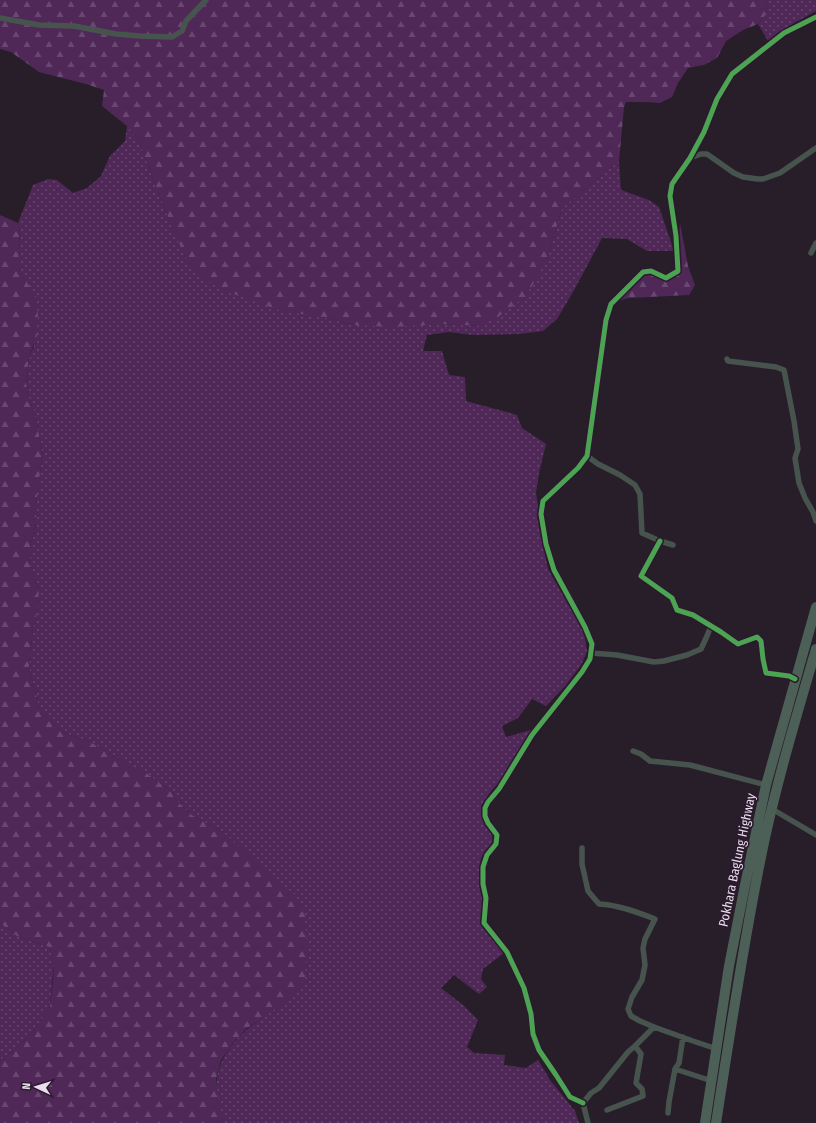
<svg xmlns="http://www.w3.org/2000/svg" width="816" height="1123" viewBox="0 0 816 1123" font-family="'Fira Sans Condensed',sans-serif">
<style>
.grass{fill:url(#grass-dots)}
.forest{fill:url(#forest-firs)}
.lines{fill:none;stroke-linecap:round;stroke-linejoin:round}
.minor{stroke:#47544e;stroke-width:5.5}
.trunk{stroke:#4c6058;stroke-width:10}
.cycleway-casing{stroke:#2b1a2e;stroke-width:8}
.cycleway{stroke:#4ca352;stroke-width:5}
.labels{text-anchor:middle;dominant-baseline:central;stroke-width:3.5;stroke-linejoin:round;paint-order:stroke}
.street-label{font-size:13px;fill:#e8ddea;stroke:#2b1a2e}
</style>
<defs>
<pattern id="grass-dots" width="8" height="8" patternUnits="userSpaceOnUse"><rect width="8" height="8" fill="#502858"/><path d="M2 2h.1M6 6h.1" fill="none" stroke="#694770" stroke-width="1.8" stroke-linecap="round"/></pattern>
<pattern id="forest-firs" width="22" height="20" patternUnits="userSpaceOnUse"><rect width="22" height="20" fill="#502858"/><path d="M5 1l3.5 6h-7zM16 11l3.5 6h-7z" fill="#694770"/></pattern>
</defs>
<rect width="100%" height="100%" fill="#281e2a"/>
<path class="grass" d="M 766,0 L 816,0 L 816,11 L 794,23 L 768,41 L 758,24 L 767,13 Z
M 127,126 L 138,139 L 171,225 L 323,317 L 354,325 L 445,324 L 478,326 L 547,260 L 562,208 L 619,161 L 621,190 L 649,200 L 659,207 L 674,251 L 647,251 L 627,239 L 602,238 L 573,292 L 557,319 L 543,331 L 519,334 L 473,335 L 449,332 L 427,335 L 423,351 L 442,351 L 449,375 L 465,377 L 466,401 L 517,415 L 522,428 L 546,444 L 539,473 L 536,493 L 538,505 L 537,517 L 548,569 L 584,632 L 587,652 L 581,665 L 566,685 L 546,706 L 532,699 L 518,718 L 502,726 L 506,737 L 531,730 L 502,779 L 491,791 L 481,806 L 482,818 L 492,835 L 493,841 L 481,858 L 479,876 L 479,885 L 483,902 L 482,926 L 504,953 L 483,969 L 481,979 L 487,987 L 479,994 L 454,975 L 441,988 L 463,1005 L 478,1020 L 467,1047 L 474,1053 L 505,1055 L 504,1065 L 526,1068 L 538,1060 L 550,1080 L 575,1111 L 579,1123 L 224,1123 C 220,1112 215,1089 217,1078 C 223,1037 266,1016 297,994 L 223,832 L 190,814 L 177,801 L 172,792 L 142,770 L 116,757 L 90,742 L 62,732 L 42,713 L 38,703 L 33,683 L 30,674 L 29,665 L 33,628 L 38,610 L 39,590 L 29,564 L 31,543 L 36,525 L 36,505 L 41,465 L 43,456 L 35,413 L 28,395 L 26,384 L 28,365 L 30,355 L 34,346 L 25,282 L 21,273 L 19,263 L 18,253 L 20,233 L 18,223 L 33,185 L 48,179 L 57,180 L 73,193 L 87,188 L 101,176 L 110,156 L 125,141 Z
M 0,923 L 17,936 L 49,947 L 54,963 L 50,1007 L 31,1034 L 11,1053 L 0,1060 Z"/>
<path class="forest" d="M 0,0 L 766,0 L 767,13 L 758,24 L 743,30 L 726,41 L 717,58 L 704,65 L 688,68 L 678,83 L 672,97 L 660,103 L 646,102 L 626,102 L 624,107 L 619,161 L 562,208 L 547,260 L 526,296 L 494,320 L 478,326 L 445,324 L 391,327 L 354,325 L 323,317 L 281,311 L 220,289 L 191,270 L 171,225 L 138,139 L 127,126 L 102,106 L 104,90 L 86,84 L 39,72 L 11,52 L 0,49 Z
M 0,215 L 18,223 L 20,233 L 18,253 L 21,273 L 36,297 L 38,316 L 37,335 L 30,355 L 28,365 L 26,384 L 28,395 L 35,413 L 43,456 L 41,465 L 36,505 L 36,524 L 31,543 L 29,564 L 39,590 L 38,610 L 33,628 L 29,665 L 30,674 L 33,683 L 38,703 L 42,713 L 62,732 L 90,742 L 116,757 L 134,765 L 142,770 L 172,792 L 177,801 L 190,814 L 223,832 L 295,895 L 305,914 L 307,955 L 305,977 L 297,994 L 246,1029 L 232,1044 L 221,1060 L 216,1079 L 219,1101 L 224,1123 L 0,1123 L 0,1060 L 11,1053 L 31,1034 L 50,1007 L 53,982 L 54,963 L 49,947 L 17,936 L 0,923 Z
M 680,223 L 688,266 L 695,285 L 689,295 L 629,298 L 617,301 L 645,275 L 654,275 L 663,279 L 678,273 L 681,267 L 679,243 Z"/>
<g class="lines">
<path class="minor" d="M 0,18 L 39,25 L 74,26 L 116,34 L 140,36 L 172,37 L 182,31 L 186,21 L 206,0
M 690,158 L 701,154 L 707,154 L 734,173 L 743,177 L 758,179 L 763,179 L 780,173 L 816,148
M 811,253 L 816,243
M 727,359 L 728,361 L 776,367 L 784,370 L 794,421 L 798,449 L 795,458 L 799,483 L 805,498 L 813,512 L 816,521
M 587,456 L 598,464 L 620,475 L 635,485 L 640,494 L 642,533 L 660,541 L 673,545
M 660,541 L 641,576 L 672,598 L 677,610 L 693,615 L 721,632 L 738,644 L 757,637 L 761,641 L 763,659 L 766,673 L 789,676 L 795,679
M 591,653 L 617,655 L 654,662 L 664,661 L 687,655 L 701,649 L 707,636 L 711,626
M 633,751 L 641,754 L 650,761 L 690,765 L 766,785
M 772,809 L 816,835
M 582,848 L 582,864 L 588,891 L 599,904 C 618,905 637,912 655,919 L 645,939 L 643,948 L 645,965 L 642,980 L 632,997 L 628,1009 L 631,1016 L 640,1021 L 654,1027
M 675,1069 L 679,1063 L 683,1037
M 583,1103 L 570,1097 L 556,1075 L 539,1050 L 533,1034 L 531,1014 L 524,988 L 507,952 L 484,923 L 486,898 L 483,884 L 483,867 L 487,855 L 496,844 L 497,835 L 488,823 L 485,816 L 485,808 L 488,802 L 499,789 L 532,735 L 582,672 L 590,659 L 592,644 L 585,627 L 554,570 L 546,544 L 541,514 L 543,501 L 578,468 L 587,456 L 606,320 L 611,304 L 643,272 L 651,271 L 666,278 L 678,271 L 676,236 L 670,196 L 672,184 L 690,158 L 704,132 L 717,99 L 732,74 L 784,33 L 816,17
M 607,1110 L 643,1096 L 642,1089 L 636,1083 L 641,1054 L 635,1046 L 654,1027 L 693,1041 L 717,1049
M 668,1113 L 669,1102 L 675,1069 L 712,1081
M 588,1123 L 583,1103 L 591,1093 L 599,1088 L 628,1052 L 635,1046"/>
<path class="trunk" d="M 705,1123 L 729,966 L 745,885 L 766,785 L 816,607
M 716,1123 C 730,1034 743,945 761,857 C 775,787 796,718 816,649"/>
<g class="cycleway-casing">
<path id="cycleway" d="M 660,541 L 641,576 L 672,598 L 677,610 L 693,615 L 721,632 L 738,644 L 757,637 L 761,641 L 763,659 L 766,673 L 789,676 L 795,679
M 583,1103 L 570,1097 L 556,1075 L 539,1050 L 533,1034 L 531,1014 L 524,988 L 507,952 L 484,923 L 486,898 L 483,884 L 483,867 L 487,855 L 496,844 L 497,835 L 488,823 L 485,816 L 485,808 L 488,802 L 499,789 L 532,735 L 582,672 L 590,659 L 592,644 L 585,627 L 554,570 L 546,544 L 541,514 L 543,501 L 578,468 L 587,456 L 606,320 L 611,304 L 643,272 L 651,271 L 666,278 L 678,271 L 676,236 L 670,196 L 672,184 L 690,158 L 704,132 L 717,99 L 732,74 L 784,33 L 816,17"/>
</g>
<use href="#cycleway" class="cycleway"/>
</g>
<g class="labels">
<g class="street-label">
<text transform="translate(737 860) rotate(-78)">Pokhara Baglung Highway</text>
</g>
</g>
<g transform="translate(36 1087) rotate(274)" stroke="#2b1a2e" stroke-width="3" paint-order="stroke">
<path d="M0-3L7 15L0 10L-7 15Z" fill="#e8ddea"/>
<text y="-6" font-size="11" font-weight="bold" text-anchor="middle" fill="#e8ddea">N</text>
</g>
</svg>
